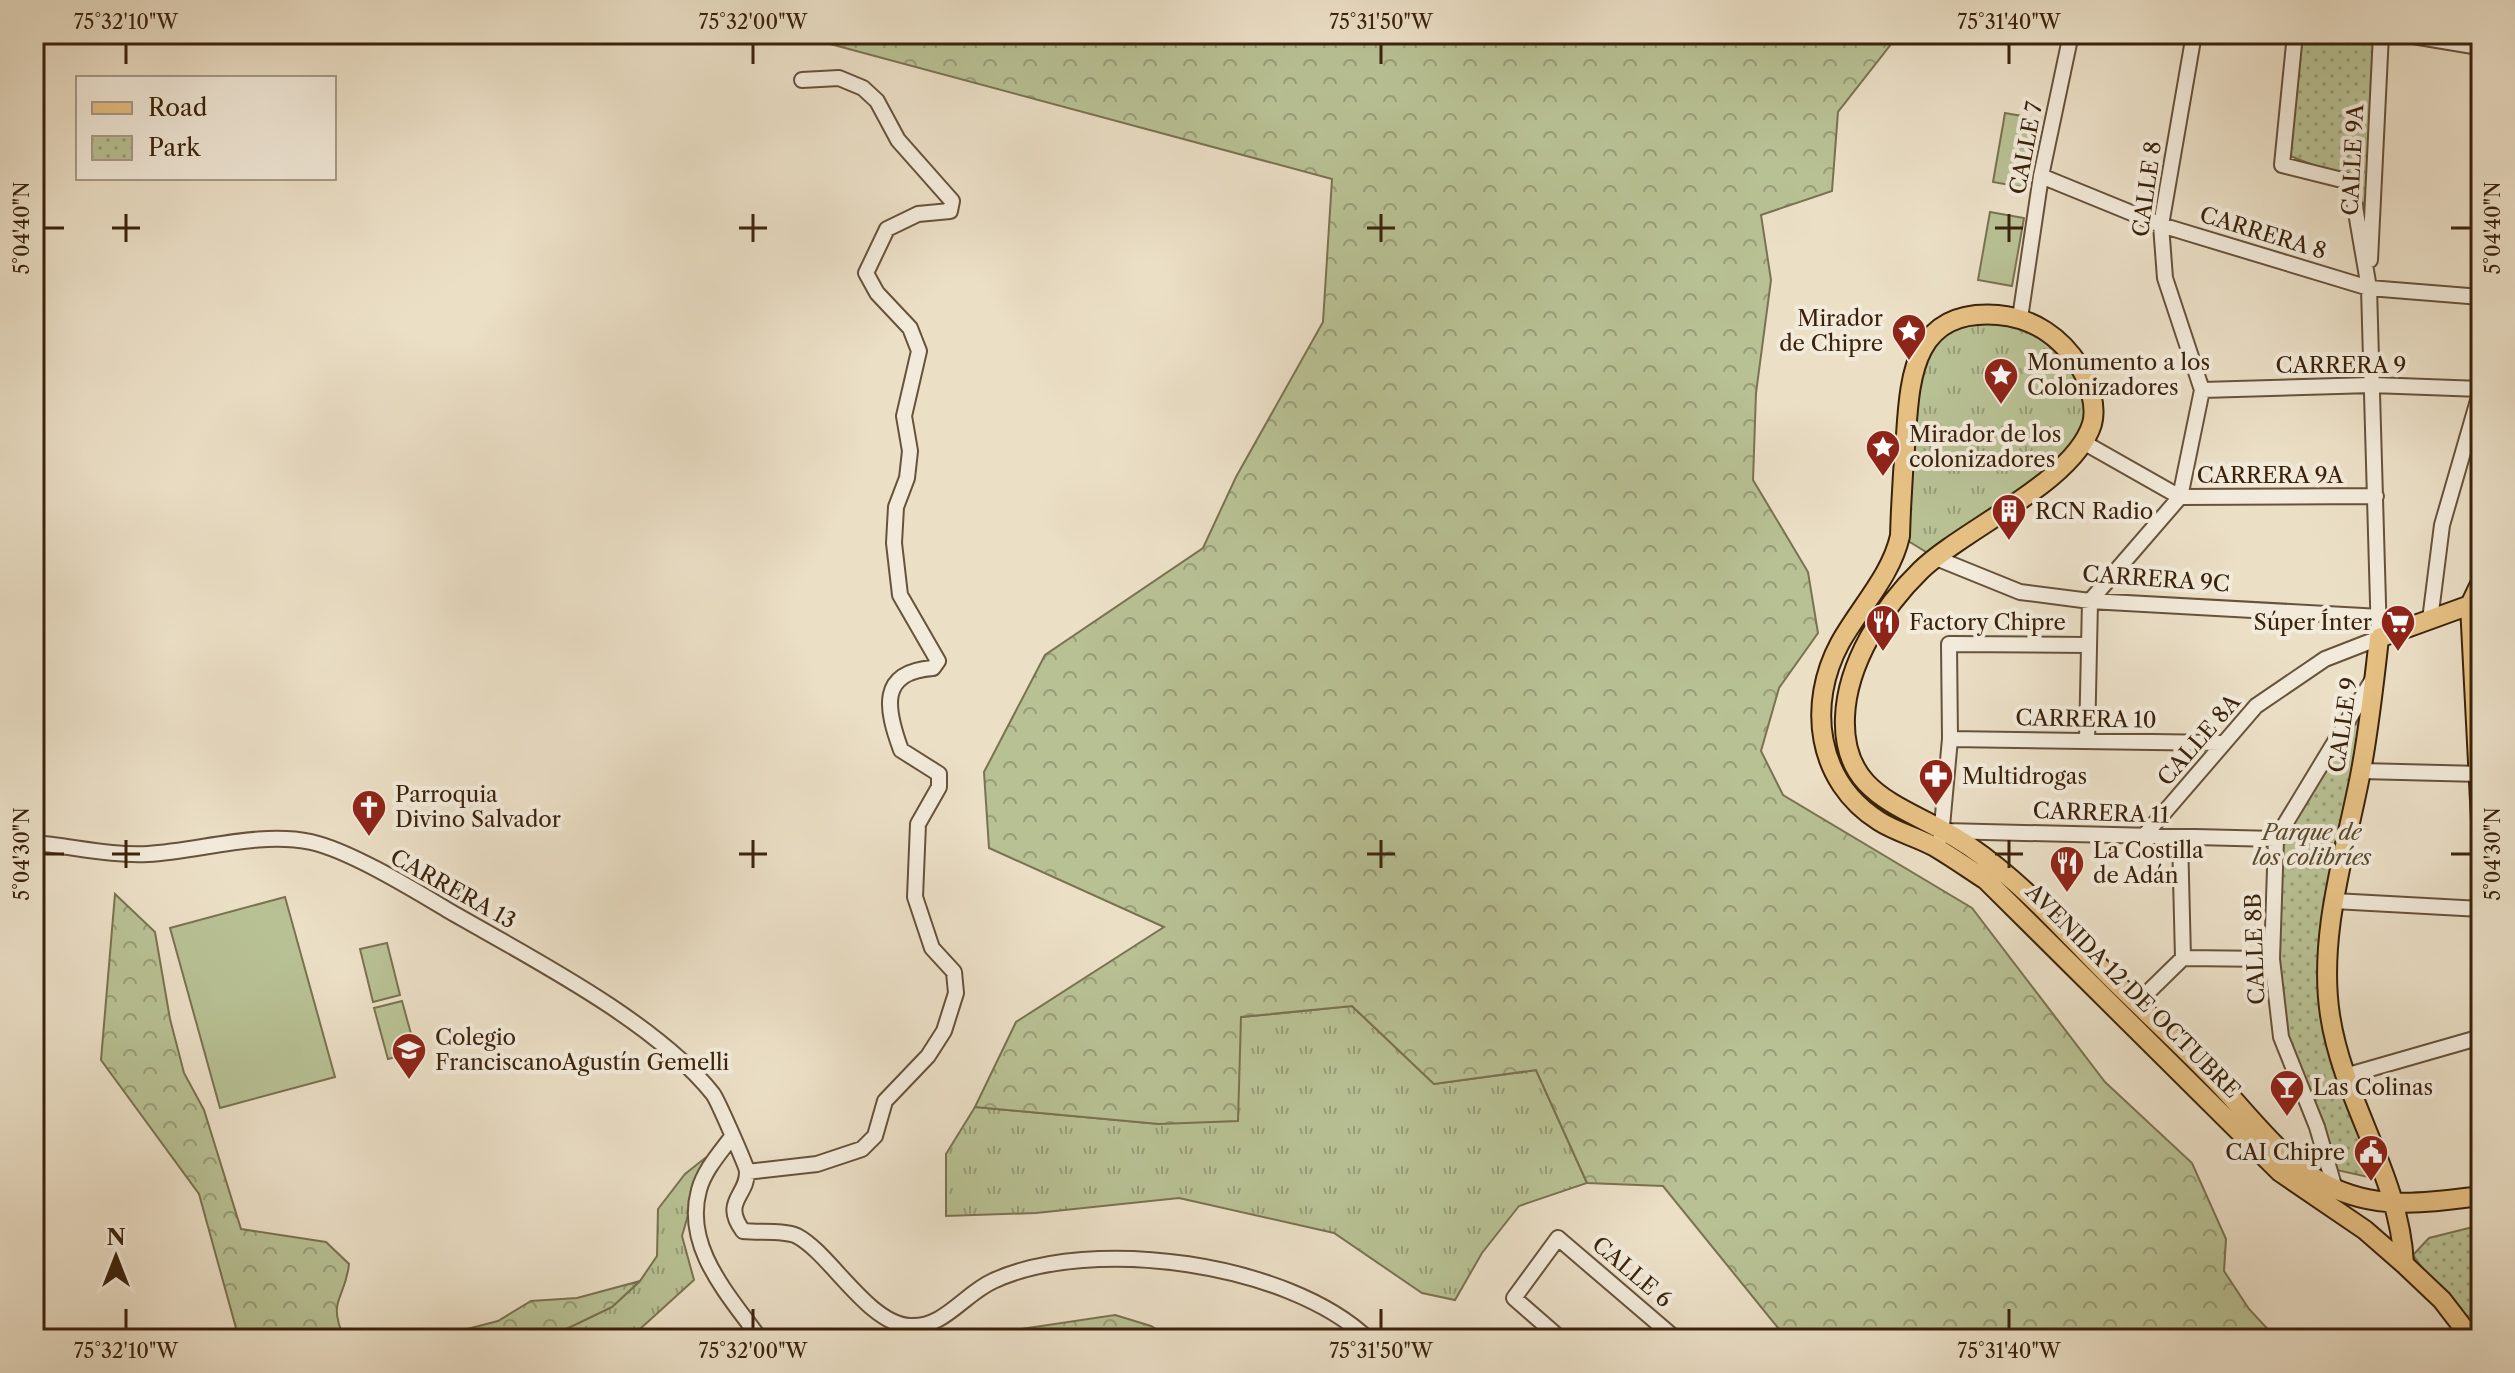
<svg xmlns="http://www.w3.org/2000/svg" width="2515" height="1373" viewBox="0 0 2515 1373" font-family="'Libre Caslon Text',serif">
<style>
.grass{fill:url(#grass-tufts);stroke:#7a7250;stroke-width:2}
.forest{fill:url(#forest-crowns);stroke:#7a7250;stroke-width:2}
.park{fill:url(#park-dots);stroke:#7a7250;stroke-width:2}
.pitch{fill:#b8c194;stroke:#7a7250;stroke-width:2}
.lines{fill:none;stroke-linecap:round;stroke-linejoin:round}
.minor-casing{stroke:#67523a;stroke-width:18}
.major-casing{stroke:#3b230b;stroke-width:22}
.minor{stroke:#f2eada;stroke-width:14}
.major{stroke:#e6c083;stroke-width:18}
.ticks{fill:none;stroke:#3b230b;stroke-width:3}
.labels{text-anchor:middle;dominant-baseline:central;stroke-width:8;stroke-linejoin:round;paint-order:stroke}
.street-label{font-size:22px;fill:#3b230b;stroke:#f2eada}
.poi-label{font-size:22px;fill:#3b230b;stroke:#f2eada;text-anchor:start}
.park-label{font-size:22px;font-style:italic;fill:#5a4a2d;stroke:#f2eada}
.neatline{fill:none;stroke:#3b230b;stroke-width:3}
.ticks-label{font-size:20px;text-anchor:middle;fill:#3b230b}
</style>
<defs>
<pattern id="grass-tufts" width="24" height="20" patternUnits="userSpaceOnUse" patternTransform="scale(2)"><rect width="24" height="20" fill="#b8c194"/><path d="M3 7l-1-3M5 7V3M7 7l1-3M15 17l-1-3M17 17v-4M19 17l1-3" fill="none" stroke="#979c77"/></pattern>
<pattern id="forest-crowns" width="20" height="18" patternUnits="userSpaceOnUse" patternTransform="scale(2)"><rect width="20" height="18" fill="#b8c194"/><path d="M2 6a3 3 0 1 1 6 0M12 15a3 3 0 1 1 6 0" fill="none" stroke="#979c77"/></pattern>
<pattern id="park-dots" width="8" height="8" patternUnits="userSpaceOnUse" patternTransform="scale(2)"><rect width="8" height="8" fill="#b8c194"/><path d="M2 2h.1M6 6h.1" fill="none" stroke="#979c77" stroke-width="1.8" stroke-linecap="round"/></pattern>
</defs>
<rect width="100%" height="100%" fill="#ebdfc6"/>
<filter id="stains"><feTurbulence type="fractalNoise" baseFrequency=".0025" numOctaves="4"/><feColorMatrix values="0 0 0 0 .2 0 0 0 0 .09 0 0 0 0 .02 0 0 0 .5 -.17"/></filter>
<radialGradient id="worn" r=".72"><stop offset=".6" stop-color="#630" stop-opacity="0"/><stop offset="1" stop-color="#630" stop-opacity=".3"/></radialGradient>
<path class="grass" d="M 1962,318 L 2041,327 L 2090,393 L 2083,442 L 1936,558 L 1900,536 L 1915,362 Z
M 1352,1006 L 1434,1084 L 1536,1070 L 1587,1183 L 1519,1206 L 1482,1253 L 1455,1300 L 1422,1293 L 1334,1233 L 1179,1198 L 1036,1213 L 946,1216 L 946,1154 L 975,1107 L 1159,1124 L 1241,1017 Z
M 704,1159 L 682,1236 L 694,1280 L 629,1339 L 559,1339 L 566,1329 L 612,1307 L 640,1281 L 657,1256 L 658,1209 L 685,1174 Z"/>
<path class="forest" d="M 793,34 L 1899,34 L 1838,112 L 1832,191 L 1761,215 L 1771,280 L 1756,393 L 1753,480 L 1808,572 L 1818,633 L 1779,688 L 1761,751 L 1783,795 L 1972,908 L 2105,1082 L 2192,1163 L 2226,1239 L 2224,1271 L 2249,1309 L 2277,1339 L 1787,1339 L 1663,1186 L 1587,1183 L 1536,1070 L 1434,1084 L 1352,1006 L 1241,1017 L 1238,1121 L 1159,1124 L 975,1107 L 1016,1022 L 1164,927 L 989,848 L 984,772 L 1045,655 L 1203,548 L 1236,477 L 1323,322 L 1332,179 Z
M 115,894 L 155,932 L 170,1019 L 184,1073 L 204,1110 L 241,1229 L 326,1242 L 349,1264 C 345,1301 327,1298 344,1338 L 351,1339 L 239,1339 L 199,1194 L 101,1060 Z
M 640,1281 L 612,1307 L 566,1329 L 559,1339 L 411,1339 L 444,1335 L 498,1321 L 531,1301 L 577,1298 Z
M 1115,1315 L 1151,1326 L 1172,1339 L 998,1339 L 1008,1331 Z"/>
<path class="park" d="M 2293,34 L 2381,34 L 2369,288 L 2348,179 L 2288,155 Z
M 2374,677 L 2326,981 L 2377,1179 L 2332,1169 L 2292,1069 L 2272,959 L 2276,839 Z
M 2481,1225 L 2481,1339 L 2472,1339 L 2413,1255 L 2429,1238 Z"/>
<path class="pitch" d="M 2005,113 L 2039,119 L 2027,188 L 1993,182 Z
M 1990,212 L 2024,218 L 2012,286 L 1978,280 Z
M 285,897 L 335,1077 L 220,1108 L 170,928 Z
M 387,943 L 400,995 L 373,1002 L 360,949 Z
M 402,1001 L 416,1052 L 388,1059 L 374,1008 Z"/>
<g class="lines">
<g class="minor-casing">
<path id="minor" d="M 2401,34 L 2479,47
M 2476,34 L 2479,47 L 2480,297
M 2041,176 L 2161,225 L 2369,288 L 2481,297
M 2370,260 L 2381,34
M 2020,318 L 2041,176 L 2071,34
M 2202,390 L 2372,385 L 2481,389
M 2083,442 L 2180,497 L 2376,496
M 1936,558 L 2020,592 L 2090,601 L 2381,617
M 2430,620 L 2442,525 L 2481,390
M 1950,739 L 2221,743
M 2087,741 L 2090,601 L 2180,497 L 2202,390 L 2165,278 L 2161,225 L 2194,34
M 2361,771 L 2481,774
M 1945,831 L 2276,839
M 2144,836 L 2256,706 L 2325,659 L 2379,638 L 2369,288 L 2353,195 L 2346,181 L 2282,165 L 2295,34
M 1941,837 L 1950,739 L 1949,644 L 2087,645
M 2180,837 L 2183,958
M 34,843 C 71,846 111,856 148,854 C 200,851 259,831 311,842 C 351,851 414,890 451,912 C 531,958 656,1022 713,1094 C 717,1099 746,1165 747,1171 C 748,1196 721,1201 743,1231 C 759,1233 784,1230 797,1236 C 830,1253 868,1324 910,1326 C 944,1328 964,1294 993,1281 C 1092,1235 1289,1263 1368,1339
M 2334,901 L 2481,909
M 2136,1004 L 2183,958 L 2272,959
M 2345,1076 L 2481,1037
M 731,1138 C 719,1154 704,1171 699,1190 C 683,1248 730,1296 760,1339
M 747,1172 L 817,1164 L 862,1149 L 875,1136 L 885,1101 L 928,1056 L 944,1031 L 956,993 L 954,972 L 932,948 L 915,897 L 918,824 L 939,787 L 939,774 L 901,750 C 886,709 878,672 933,668 L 938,661 L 900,595 L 894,543 L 896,507 L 907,478 L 910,451 L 904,416 L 919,351 L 910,328 L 877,293 L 866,273 L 887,229 L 918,214 L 950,211 L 952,201 L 898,140 L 877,101 L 863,88 L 839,78 L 802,80
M 2335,1189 L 2317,1127 L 2281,1037 L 2272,959 L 2276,839 L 2373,679
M 1561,1339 L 1514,1298 L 1558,1238 L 1676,1339"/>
</g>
<g class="major-casing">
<path id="major" d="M 2481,582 L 2470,605 L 2481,821
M 2404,1264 C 2400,1176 2343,1102 2330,1015 C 2318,936 2345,853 2360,776 C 2369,730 2374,683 2379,638 L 2470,605
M 2472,1339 L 2442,1300 L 2404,1264 L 2365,1230 L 2280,1172 L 1986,880 C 1969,869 1952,857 1935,847 C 1917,837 1896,832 1879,821 C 1816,781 1807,704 1840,643 C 1860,607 1891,576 1900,536 C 1901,502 1903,469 1906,435 C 1910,371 1916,309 1998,315 C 2033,318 2061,337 2080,367 C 2089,382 2097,406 2092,424 C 2074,482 1965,528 1921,570 C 1883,607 1847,663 1845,717 C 1842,788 1891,802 1942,830 C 1961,840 1981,854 1997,867 C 2037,899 2071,938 2106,973 C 2144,1011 2184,1047 2221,1086 C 2253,1120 2283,1161 2325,1184 C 2376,1211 2426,1203 2481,1196"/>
</g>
<use href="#minor" class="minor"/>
<use href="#major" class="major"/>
</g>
<path class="ticks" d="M 126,44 L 126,64M 753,44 L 753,64M 1381,44 L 1381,64M 2009,44 L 2009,64M 126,214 L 126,242M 753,214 L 753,242M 1381,214 L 1381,242M 2009,214 L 2009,242M 44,228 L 64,228M 112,228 L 140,228M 739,228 L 767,228M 1367,228 L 1395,228M 1995,228 L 2023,228M 2451,228 L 2471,228M 126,840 L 126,868M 753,840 L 753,868M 1381,840 L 1381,868M 2009,840 L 2009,868M 44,854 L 64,854M 112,854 L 140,854M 739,854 L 767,854M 1367,854 L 1395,854M 1995,854 L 2023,854M 2451,854 L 2471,854M 126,1309 L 126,1329M 753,1309 L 753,1329M 1381,1309 L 1381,1329M 2009,1309 L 2009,1329"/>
<defs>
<g id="sight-pin" transform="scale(1.8)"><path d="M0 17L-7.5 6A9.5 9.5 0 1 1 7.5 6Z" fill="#8f2418" stroke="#f2eada"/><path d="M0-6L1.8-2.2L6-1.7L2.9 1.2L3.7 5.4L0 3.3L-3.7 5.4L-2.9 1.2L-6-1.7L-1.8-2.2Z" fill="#fff"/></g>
<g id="building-pin" transform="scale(1.8)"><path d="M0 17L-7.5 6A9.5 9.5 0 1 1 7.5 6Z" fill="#8f2418" stroke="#f2eada"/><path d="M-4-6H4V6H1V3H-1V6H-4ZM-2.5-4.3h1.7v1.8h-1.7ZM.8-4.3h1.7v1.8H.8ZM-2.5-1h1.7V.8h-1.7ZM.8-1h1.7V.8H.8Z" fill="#fff"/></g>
<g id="restaurant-pin" transform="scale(1.8)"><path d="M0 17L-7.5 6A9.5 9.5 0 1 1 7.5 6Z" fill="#8f2418" stroke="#f2eada"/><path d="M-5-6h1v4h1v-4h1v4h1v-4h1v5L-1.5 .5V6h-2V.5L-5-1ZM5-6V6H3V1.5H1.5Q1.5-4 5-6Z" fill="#fff"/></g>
<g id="supermarket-pin" transform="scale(1.8)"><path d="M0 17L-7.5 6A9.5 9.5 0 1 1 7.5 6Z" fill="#8f2418" stroke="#f2eada"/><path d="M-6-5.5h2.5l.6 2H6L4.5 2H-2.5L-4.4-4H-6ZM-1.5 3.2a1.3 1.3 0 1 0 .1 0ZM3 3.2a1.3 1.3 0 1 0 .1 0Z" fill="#fff"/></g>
<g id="pharmacy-pin" transform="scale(1.8)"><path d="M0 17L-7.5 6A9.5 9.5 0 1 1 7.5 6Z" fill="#8f2418" stroke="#f2eada"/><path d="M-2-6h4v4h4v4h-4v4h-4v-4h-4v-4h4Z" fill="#fff"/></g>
<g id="church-pin" transform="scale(1.8)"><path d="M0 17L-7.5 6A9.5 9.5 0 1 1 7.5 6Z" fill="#8f2418" stroke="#f2eada"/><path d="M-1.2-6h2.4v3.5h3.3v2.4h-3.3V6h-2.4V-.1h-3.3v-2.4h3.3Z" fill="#fff"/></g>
<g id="school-pin" transform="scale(1.8)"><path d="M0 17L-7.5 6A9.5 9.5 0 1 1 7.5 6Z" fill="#8f2418" stroke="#f2eada"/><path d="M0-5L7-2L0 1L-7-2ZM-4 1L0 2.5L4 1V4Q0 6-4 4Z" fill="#fff"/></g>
<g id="bar-pin" transform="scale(1.8)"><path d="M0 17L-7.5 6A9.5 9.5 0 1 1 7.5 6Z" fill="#8f2418" stroke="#f2eada"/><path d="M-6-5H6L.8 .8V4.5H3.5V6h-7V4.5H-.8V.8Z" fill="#fff"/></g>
<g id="civic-pin" transform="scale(1.8)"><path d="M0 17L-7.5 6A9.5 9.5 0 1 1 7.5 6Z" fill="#8f2418" stroke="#f2eada"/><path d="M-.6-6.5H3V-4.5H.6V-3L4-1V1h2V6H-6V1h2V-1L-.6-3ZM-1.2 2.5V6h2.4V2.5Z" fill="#fff"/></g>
</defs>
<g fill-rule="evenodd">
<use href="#sight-pin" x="1909" y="331"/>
<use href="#sight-pin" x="2001" y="375"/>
<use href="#sight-pin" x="1883" y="447"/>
<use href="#building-pin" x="2009" y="511"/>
<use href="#restaurant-pin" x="1883" y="622"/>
<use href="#supermarket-pin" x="2398" y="622"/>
<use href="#pharmacy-pin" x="1936" y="776"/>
<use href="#church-pin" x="369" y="807"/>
<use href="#restaurant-pin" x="2067" y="863"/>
<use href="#school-pin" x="409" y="1050"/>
<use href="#bar-pin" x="2287" y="1087"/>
<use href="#civic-pin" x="2371" y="1152"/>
</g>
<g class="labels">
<g class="street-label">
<text transform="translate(2026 148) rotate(-79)">CALLE 7</text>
<text transform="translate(2353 160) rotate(-87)">CALLE 9A</text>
<text transform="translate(2147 189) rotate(-82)">CALLE 8</text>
<text transform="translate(2263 233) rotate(17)">CARRERA 8</text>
<text x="2341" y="365">CARRERA 9</text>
<text x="2270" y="475">CARRERA 9A</text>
<text transform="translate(2156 579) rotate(4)">CARRERA 9C</text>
<text transform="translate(2086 719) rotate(1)">CARRERA 10</text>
<text transform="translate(2343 725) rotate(-82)">CALLE 9</text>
<text transform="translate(2199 740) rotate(-49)">CALLE 8A</text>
<text transform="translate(2101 813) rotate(2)">CARRERA 11</text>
<text transform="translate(453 889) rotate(29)">CARRERA 13</text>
<text transform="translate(2255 949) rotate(-92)">CALLE 8B</text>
<text transform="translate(2133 991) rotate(45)">AVENIDA 12 DE OCTUBRE</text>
<text transform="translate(1632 1272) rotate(40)">CALLE 6</text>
</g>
<g class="poi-label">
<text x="1883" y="318" text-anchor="end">Mirador<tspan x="1883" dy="25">de Chipre</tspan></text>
<text x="2027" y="362">Monumento a los<tspan x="2027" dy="25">Colonizadores</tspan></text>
<text x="1909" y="434">Mirador de los<tspan x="1909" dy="25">colonizadores</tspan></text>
<text x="2035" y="511">RCN Radio</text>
<text x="1909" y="622">Factory Chipre</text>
<text x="2372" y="622" text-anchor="end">Súper Ínter</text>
<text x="1962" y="776">Multidrogas</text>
<text x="395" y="794">Parroquia<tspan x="395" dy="25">Divino Salvador</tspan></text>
<text x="2093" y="850">La Costilla<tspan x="2093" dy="25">de Adán</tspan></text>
<text x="435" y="1037">Colegio<tspan x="435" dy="25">FranciscanoAgustín Gemelli</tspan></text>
<text x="2313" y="1087">Las Colinas</text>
<text x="2345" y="1152" text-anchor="end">CAI Chipre</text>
</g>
<g class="park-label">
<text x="2312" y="832">Parque de<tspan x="2312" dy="25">los colibríes</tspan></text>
</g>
</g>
<rect width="2515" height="1373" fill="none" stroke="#ebdfc6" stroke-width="88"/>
<rect x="76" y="76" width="260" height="104" fill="#f2eada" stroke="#a99a87" stroke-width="2"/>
<rect x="92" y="102" width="40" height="12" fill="#e6c083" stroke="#a99a87" stroke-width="2"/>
<text x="148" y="116" font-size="24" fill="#3b230b">Road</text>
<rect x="92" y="136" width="40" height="24" fill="url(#park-dots)" stroke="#a99a87" stroke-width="2"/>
<text x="148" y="156" font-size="24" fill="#3b230b">Park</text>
<g transform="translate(116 1257)" stroke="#f2eada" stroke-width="6" paint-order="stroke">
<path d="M0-6L14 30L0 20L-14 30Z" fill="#3b230b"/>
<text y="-12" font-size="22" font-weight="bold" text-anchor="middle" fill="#3b230b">N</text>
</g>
<rect x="44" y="44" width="2427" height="1285" class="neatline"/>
<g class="ticks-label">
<text x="126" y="29">75°32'10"W</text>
<text x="753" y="29">75°32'00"W</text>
<text x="1381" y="29">75°31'50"W</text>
<text x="2009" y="29">75°31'40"W</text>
<text transform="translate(22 228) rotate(-90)" y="7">5°04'40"N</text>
<text transform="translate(2493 228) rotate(-90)" y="7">5°04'40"N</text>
<text transform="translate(22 854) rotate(-90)" y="7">5°04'30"N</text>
<text transform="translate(2493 854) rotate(-90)" y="7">5°04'30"N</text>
<text x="126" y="1358">75°32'10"W</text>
<text x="753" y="1358">75°32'00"W</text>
<text x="1381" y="1358">75°31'50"W</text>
<text x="2009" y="1358">75°31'40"W</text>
</g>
<rect width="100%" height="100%" filter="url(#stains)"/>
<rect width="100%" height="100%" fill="url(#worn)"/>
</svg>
